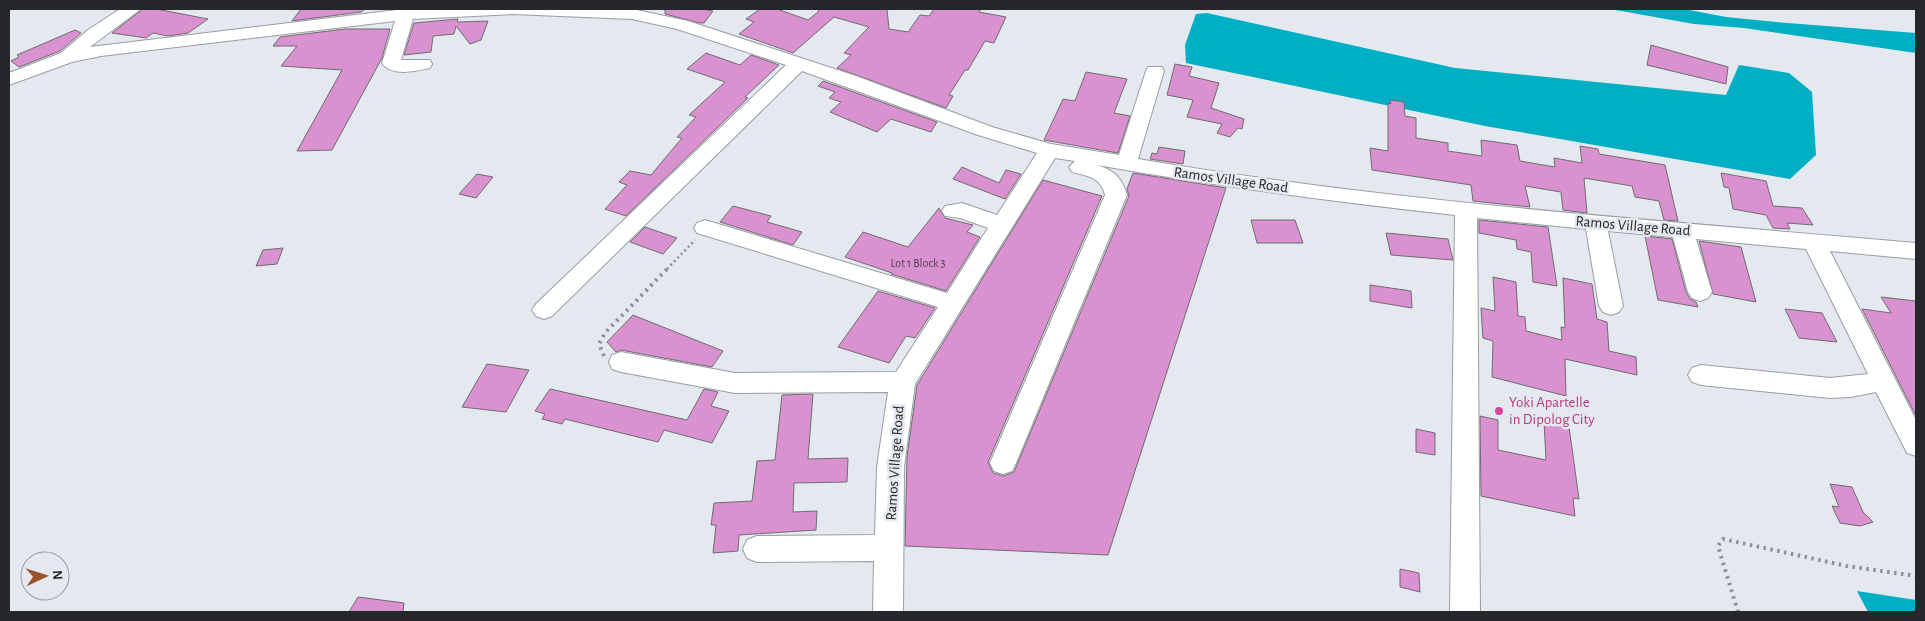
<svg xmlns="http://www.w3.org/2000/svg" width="1925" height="621" viewBox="0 0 1925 621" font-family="'Alegreya Sans',sans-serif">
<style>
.water{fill:#01afc5}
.building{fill:#da91d0;stroke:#716b70}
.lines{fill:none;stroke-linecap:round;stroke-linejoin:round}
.minor-casing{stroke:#999da3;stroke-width:2}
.path-far1{stroke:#8e9197;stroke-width:2.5;stroke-dasharray:2 3;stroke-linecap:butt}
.path{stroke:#8e9197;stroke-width:4;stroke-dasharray:2.5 4.5;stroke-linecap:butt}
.minor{fill:#fff;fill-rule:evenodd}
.hotel-dot{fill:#d1479c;stroke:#e4e8ef;stroke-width:2}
.labels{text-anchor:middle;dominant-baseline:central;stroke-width:5;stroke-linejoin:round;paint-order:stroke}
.number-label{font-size:12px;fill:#524254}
.street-label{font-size:15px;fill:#25272a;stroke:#e4e8ef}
.hotel-label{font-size:15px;fill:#b23c85;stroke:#e4e8ef;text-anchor:start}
</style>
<rect width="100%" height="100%" fill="#e4e8ef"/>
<path class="water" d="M 1610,9 L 1684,9 L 1726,17 L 1776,22 L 1916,33 L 1916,53 L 1744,28 L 1694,24 Z
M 1207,13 L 1455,68 L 1726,95 L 1739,65 L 1789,73 L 1812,92 L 1816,155 L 1790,179 L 1485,126 L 1186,63 L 1185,45 L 1196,14 Z
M 1857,591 L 1916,600 L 1916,612 L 1868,612 Z"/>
<path class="building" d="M 143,9 L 156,9 L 208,19 L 188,33 L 168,36 L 153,33 L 146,38 L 112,33 Z
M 301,9 L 365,9 L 361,12 L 292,21 Z
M 665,9 L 701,9 L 713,11 L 704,23 L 700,23 L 665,14 Z
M 760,9 L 777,9 L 808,20 L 818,12 L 819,9 L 887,9 L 889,29 L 908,32 L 920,15 L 929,16 L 934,9 L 981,9 L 979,12 L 1006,17 L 994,43 L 985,41 L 968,70 L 965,70 L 949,95 L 953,96 L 946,108 L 837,68 L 851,55 L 844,53 L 869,27 L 834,17 L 793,53 L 739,34 L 754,22 L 746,19 Z
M 458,19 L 457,22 L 488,21 L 481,40 L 470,44 L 456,26 L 454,34 L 433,36 L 431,52 L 404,55 L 414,23 Z
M 345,29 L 390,29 L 382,58 L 332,150 L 297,151 L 342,70 L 281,66 L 297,46 L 273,46 L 280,37 Z
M 75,30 L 81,33 L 60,51 L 19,67 L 11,61 L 19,57 L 17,55 Z
M 1651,45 L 1728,67 L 1726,84 L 1647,65 Z
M 706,53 L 740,65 L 751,55 L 779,65 L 745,97 L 748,98 L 626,216 L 605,209 L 627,185 L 619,182 L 630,171 L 651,175 L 682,138 L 677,137 L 696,117 L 689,115 L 725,82 L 687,69 Z
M 1175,64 L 1192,67 L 1189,76 L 1219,83 L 1211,108 L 1244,119 L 1242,129 L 1238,128 L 1230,137 L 1217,133 L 1222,124 L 1187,117 L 1193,100 L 1167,95 Z
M 1086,72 L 1127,79 L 1114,113 L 1130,116 L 1118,153 L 1044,140 L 1063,99 L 1075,101 Z
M 823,81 L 937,122 L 931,132 L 891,119 L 877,132 L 830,112 L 841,102 L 829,98 L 835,92 L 818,86 Z
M 1390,100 L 1404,102 L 1405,116 L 1416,118 L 1416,138 L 1448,143 L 1448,151 L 1482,156 L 1481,140 L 1517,145 L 1520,161 L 1555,167 L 1554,158 L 1582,163 L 1580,146 L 1598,149 L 1599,154 L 1665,165 L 1678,221 L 1664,220 L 1659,201 L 1635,197 L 1632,186 L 1584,178 L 1587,213 L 1563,210 L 1561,192 L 1525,186 L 1530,207 L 1473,201 L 1471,185 L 1372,170 L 1370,148 L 1388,151 L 1388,103 L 1391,104 Z
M 1159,147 L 1185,151 L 1183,164 L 1150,159 L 1152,153 L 1157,154 Z
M 962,167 L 999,183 L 1006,170 L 1021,174 L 1005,199 L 953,179 Z
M 1133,173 L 1226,188 L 1108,555 L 905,546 L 907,457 L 917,385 L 1043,180 L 1102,196 L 988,462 L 993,473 L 1004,476 L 1014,472 L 1129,196 L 1127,189 Z
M 1721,173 L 1766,181 L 1773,206 L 1802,208 L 1813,225 L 1787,223 L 1790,229 L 1773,228 L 1766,215 L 1733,209 L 1729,188 L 1724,187 Z
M 477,174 L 493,177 L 476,198 L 459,194 Z
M 733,206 L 771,216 L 767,222 L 802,232 L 793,245 L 720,222 Z
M 939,208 L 945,218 L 973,225 L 967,232 L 980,237 L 946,291 L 891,274 L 892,273 L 845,257 L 863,232 L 908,247 Z
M 1251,220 L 1295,220 L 1303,243 L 1257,243 Z
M 1479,220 L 1548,227 L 1557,286 L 1533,282 L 1531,252 L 1517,249 L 1516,240 L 1479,233 Z
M 645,227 L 677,238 L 663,254 L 630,242 Z
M 1386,233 L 1448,239 L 1453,260 L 1391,255 Z
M 1645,236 L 1672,239 L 1686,292 L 1690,299 L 1696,302 L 1698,307 L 1658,300 Z
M 1699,241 L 1741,247 L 1756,302 L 1713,294 Z
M 283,248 L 277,264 L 256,266 L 263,250 Z
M 1493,277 L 1516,282 L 1518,316 L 1525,317 L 1526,331 L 1562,340 L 1561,327 L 1565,328 L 1563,278 L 1592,284 L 1597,319 L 1607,322 L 1609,351 L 1636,357 L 1637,375 L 1565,359 L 1566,396 L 1492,377 L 1493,341 L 1483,338 L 1481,308 L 1495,311 Z
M 1370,285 L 1411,291 L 1412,308 L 1370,301 Z
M 878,291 L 935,308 L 915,338 L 906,336 L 889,363 L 838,347 Z
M 1881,297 L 1916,301 L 1916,416 L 1862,309 L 1891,313 Z
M 1785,309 L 1822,313 L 1837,342 L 1799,338 Z
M 633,315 L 723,351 L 712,367 L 621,350 L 616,352 L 607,342 Z
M 487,364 L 529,370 L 506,412 L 462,407 Z
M 550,389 L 687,420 L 704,389 L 718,392 L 711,406 L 729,411 L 712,443 L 664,430 L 658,442 L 565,419 L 562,424 L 542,419 L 545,414 L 535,411 Z
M 813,394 L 808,459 L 848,458 L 847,482 L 794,483 L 793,512 L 817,511 L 816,530 L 739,535 L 738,551 L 713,553 L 716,525 L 711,525 L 714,503 L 752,501 L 757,461 L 775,460 L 782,395 Z
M 1480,416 L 1498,420 L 1498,450 L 1546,460 L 1544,421 L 1569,427 L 1579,499 L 1573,498 L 1575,516 L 1481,496 Z
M 1416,429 L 1435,433 L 1435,455 L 1416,452 Z
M 1830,484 L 1852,487 L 1863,512 L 1873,522 L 1860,526 L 1840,523 L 1832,506 L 1839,507 Z
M 1400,569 L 1419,573 L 1420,592 L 1400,587 Z
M 358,597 L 404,603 L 403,612 L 349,612 Z"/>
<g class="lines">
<g class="minor-casing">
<path id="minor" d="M 120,9 L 141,9 L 90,47 L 405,9 L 632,9 L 688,21 L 856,76 L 992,127 L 1051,144 L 1119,155 L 1146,71 L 1148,67 L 1162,67 L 1164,71 L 1138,159 C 1395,203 1657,220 1916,243 L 1916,259 L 1830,251 L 1916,420 L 1916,456 L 1907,453 L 1876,392 L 1851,397 L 1830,398 L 1701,385 L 1692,382 L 1688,375 L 1692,368 L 1701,365 L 1830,378 L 1868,374 L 1806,249 L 1696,239 L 1712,292 L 1708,298 L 1700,301 L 1692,298 L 1688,292 L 1673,237 L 1608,231 L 1623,306 L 1619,312 L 1611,315 L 1603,312 L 1599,306 L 1586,229 L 1477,218 L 1480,612 L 1450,612 L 1455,215 C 1336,202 1215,186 1097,165 C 1114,170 1122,178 1127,195 L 1016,463 L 1012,471 L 1003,474 L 994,471 L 990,463 L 1105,195 C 1101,177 1087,176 1072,172 L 1069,167 L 1075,161 L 1055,158 L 915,384 L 904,467 L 903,612 L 873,612 L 874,561 L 757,562 L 747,558 L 743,549 L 747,540 L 757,536 L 875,535 L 877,467 L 888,392 L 735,393 L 621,372 L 612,369 L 609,362 L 612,355 L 621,352 L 735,373 L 896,372 L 938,307 L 697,233 L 694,228 L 697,223 L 705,220 L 947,293 L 988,228 L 960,218 L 945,216 L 942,211 L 945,206 L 962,203 L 997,215 L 1037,153 L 978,135 L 802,71 L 552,316 L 544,319 L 536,316 L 532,310 L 536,304 L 786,65 L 677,29 L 632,19 L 513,14 L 413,19 L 401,60 L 430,60 L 432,64 L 430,68 C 416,71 391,77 382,63 L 395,21 L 101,56 L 72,62 L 9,85 L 9,73 L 61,53 L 88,30 Z"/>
</g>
<path class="path-far1" d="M 667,269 L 695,240"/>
<path class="path" d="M 604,356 L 599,344 L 605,333 L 668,268
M 1738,612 L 1718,546 L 1723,539 L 1847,566 L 1916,576"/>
<use href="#minor" class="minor"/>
</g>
<circle class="hotel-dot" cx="1499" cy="411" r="5"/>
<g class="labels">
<g class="number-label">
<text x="918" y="263">Lot 1 Block 3</text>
</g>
<g class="street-label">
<text transform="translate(1231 180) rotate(8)">Ramos Village Road</text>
<text transform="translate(1633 226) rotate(5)">Ramos Village Road</text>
<text transform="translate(895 463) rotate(-86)">Ramos Village Road</text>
</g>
<g class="hotel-label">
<text x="1509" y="402">Yoki Apartelle<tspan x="1509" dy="17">in Dipolog City</tspan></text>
</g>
</g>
<rect width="1925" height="621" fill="none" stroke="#25272a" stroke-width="20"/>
<g transform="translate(45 576) rotate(86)"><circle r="24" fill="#e4e8ef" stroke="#989ba0"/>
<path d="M0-4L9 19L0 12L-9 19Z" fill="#98522a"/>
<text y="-8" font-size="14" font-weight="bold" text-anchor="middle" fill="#25272a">N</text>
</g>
</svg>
